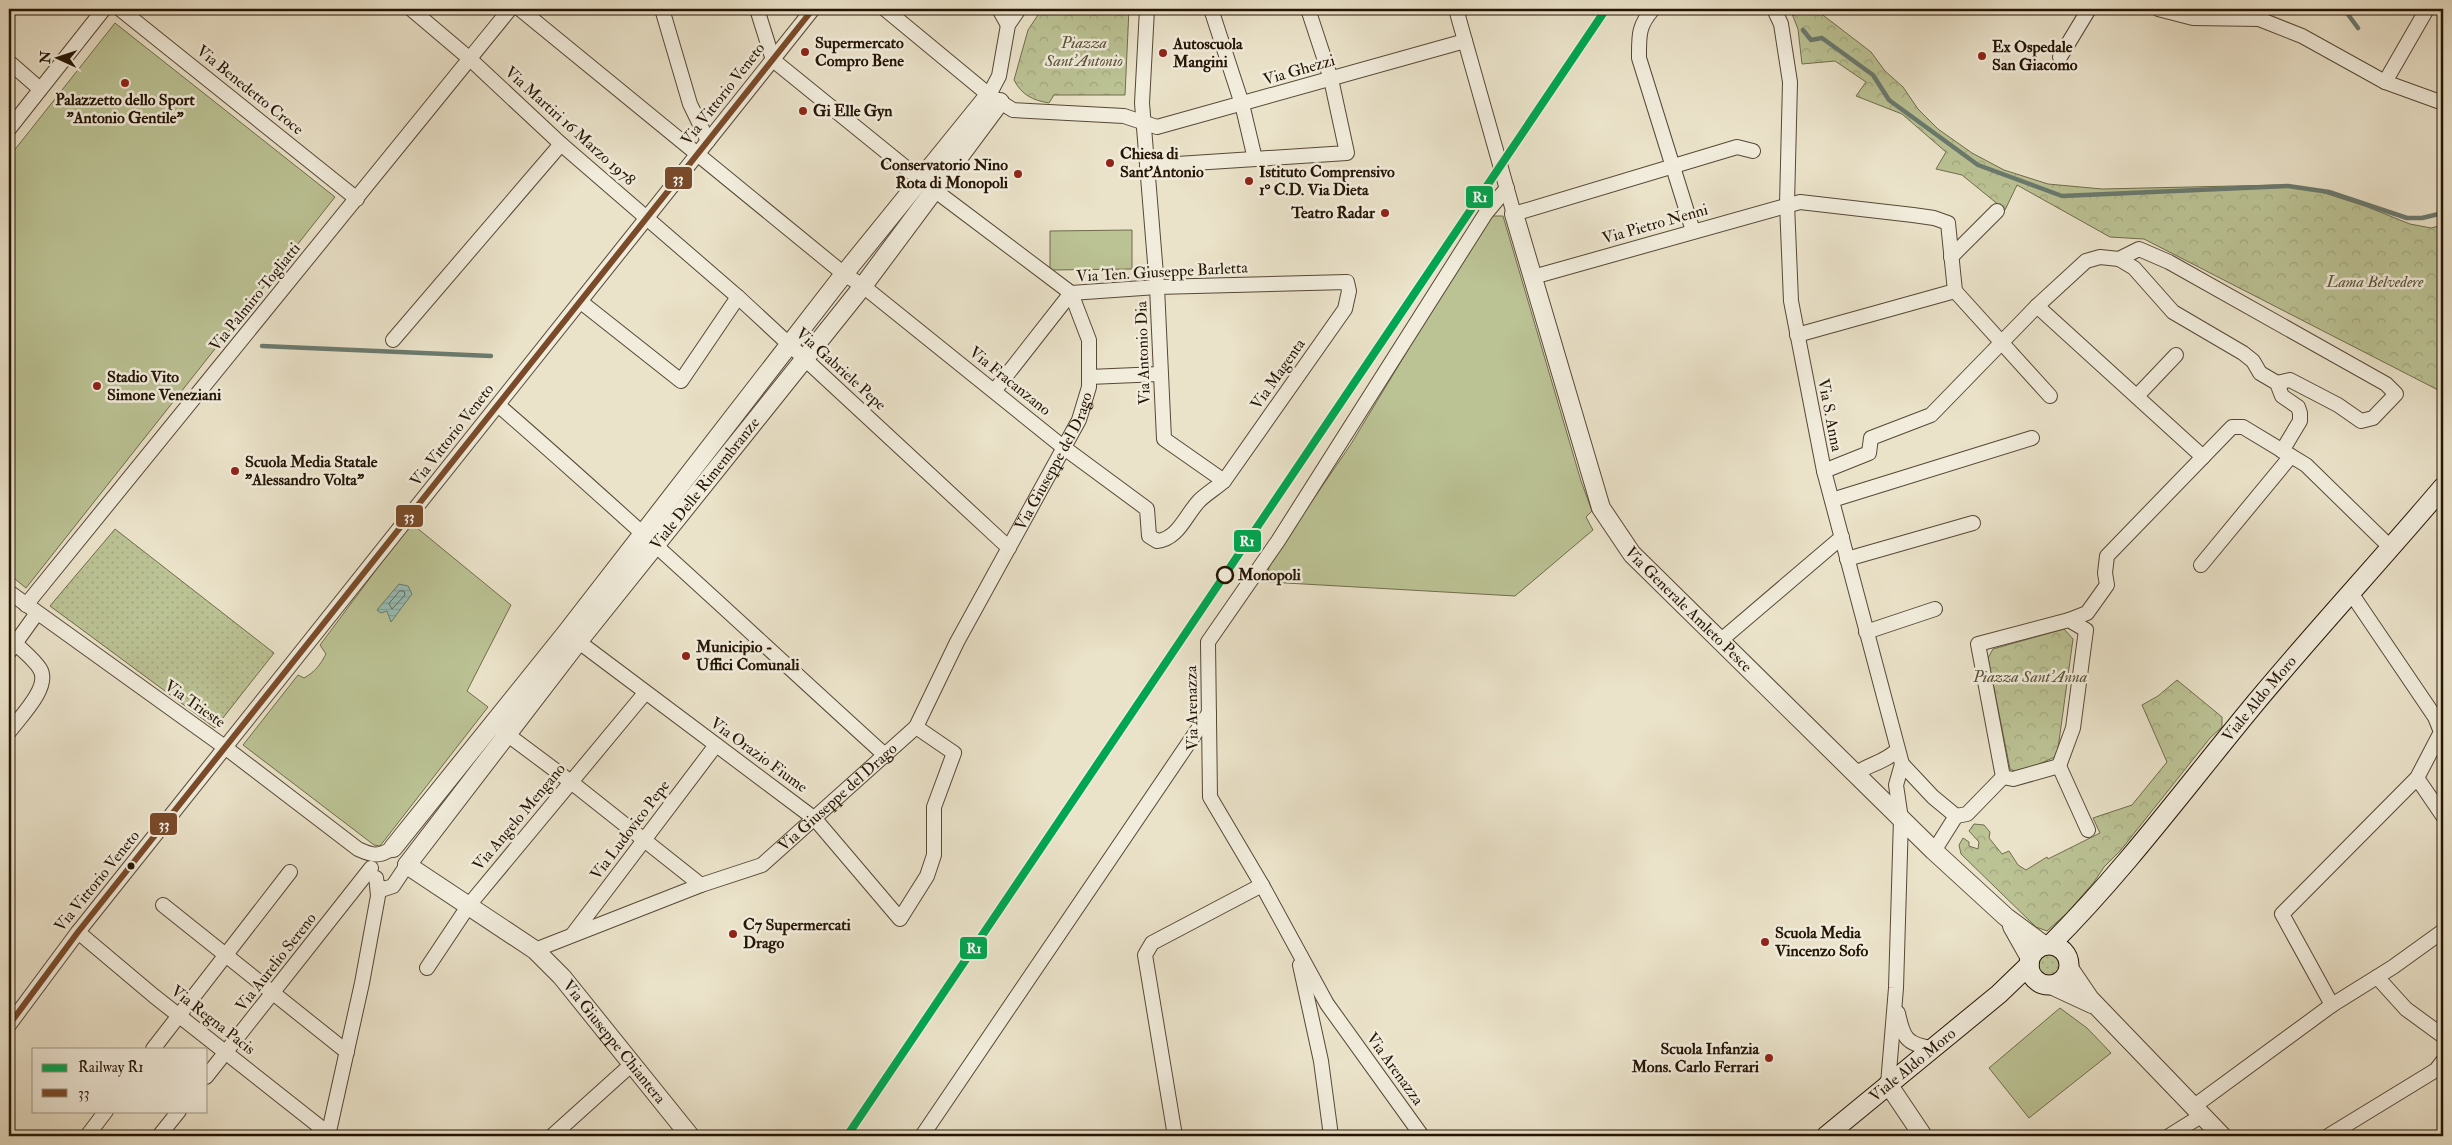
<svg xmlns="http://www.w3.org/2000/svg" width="2452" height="1145" viewBox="0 0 2452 1145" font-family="'IM FELL Double Pica',serif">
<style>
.grass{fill:url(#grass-dots);stroke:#706c4c}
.park{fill:url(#park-crowns);stroke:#706c4c}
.garden{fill:#bbc294;stroke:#706c4c}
.water{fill:url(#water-rules);stroke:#6a7a6f}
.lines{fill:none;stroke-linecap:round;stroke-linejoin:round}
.shore{stroke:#5e6a5d;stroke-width:1}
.stream{stroke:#6a7a6f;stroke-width:4.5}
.minor-casing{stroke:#564835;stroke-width:16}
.tertiary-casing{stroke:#564835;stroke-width:20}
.secondary-casing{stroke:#251504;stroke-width:21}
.minor{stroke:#f1ecdc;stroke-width:14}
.tertiary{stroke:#f1ecdc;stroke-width:18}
.secondary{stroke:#f1ecdc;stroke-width:19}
.bus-1-casing{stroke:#f1ecdc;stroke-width:10}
.bus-1{stroke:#7a4b2a;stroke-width:6}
.rail-1-casing{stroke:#f1ecdc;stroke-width:11}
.rail-1{stroke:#00a651;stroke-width:8}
.poi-dot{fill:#8f2418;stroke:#f1ecdc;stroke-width:2}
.stop-dot{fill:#f1ecdc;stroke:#251504;stroke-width:2.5}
.bus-dot{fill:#251504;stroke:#f1ecdc;stroke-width:2}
.labels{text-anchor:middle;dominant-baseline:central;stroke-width:5;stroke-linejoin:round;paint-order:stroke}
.poi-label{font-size:16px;font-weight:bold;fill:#251504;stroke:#f1ecdc;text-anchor:start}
.park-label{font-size:16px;font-style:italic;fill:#5a5236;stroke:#f1ecdc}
.street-label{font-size:16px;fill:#251504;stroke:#f1ecdc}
.stop-label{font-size:16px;font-weight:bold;fill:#251504;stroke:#f1ecdc;text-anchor:start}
.line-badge{stroke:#f1ecdc;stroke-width:2}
.badge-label{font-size:14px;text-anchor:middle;font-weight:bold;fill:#fff}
</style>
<defs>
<pattern id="grass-dots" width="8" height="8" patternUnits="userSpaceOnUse" patternTransform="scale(1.25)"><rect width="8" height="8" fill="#bbc294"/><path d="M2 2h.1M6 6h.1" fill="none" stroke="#a1a67e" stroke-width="1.8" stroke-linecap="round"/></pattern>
<pattern id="park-crowns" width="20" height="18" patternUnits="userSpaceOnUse" patternTransform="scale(1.25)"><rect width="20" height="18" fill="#bbc294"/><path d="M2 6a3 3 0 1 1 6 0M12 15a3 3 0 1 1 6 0" fill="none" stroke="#a1a67e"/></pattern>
<pattern id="water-rules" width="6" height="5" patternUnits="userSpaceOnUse" patternTransform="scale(1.25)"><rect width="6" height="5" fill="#98beb6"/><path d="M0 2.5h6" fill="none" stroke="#83a29b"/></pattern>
</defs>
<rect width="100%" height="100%" fill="#eae2c9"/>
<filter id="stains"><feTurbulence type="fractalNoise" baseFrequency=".004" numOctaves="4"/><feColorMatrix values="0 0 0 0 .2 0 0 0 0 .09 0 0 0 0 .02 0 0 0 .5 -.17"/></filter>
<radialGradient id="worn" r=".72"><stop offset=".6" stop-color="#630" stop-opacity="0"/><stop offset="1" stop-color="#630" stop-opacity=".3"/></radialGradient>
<path class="grass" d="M 115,529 L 274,653 L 215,728 L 50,606 Z
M2037 965a12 12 0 1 1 24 0a12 12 0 1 1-24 0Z"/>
<path class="park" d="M 1042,9 L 1129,9 L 1125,95 L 1054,95 L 1049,103 C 1032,100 1022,95 1014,80 L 1028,30 Z
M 1790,9 L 1815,9 L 1871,52 L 1885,71 L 1903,87 L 1918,109 L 1938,129 L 1972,153 L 2004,170 L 2048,184 L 2102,189 L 2277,185 L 2318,191 L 2365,206 L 2410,224 L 2431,228 L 2443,225 L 2443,398 L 2442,392 L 2144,239 L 2110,237 L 2017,185 L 2005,210 L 1962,175 L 1936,169 L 1946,152 L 1902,114 L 1856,96 L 1866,82 L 1835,61 L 1802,64 L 1798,29 Z
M 2064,629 L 2073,639 L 2057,756 L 2019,773 L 2010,769 L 1988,658 L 1993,649 Z
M 2177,680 L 2222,717 L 2222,727 L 2210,738 L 2120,851 L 2104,867 L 2094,882 L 2067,913 L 2047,931 L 2036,927 L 1961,854 L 1959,845 L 1963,838 L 1969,842 L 1969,846 L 1978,849 L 1979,842 L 1969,831 L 1974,824 L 1984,825 L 1990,832 L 1989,838 L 2002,854 L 2009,851 L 2018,865 L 2026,870 L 2047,857 L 2048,859 L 2100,833 L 2093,818 L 2132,805 L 2167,762 L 2142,705 L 2158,696 Z"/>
<path class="garden" d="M 115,23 L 335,197 L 26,588 L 9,574 L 9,157 Z
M 1489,216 L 1503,216 L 1581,481 L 1592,511 L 1586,517 L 1593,530 L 1515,596 L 1268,582 L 1269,564 L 1351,444 Z
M 1132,230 L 1132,269 L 1050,270 L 1050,231 Z
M 411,523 L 511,605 L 467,691 L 488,707 L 380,846 L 374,845 L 243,745 L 298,675 L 304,678 C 315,672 320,665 326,654 L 320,645 Z
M 2060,1008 L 2087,1028 L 2111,1053 L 2029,1118 L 1989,1068 Z"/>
<path class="water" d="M 399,584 L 408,586 L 412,594 L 391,622 L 387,611 L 381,613 L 377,610 Z"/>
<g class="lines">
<path class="shore" d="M 400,591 L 404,591 L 405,595 L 392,609 L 389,604 Z"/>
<path class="stream" d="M 2344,9 L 2358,28
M 1803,30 L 1811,40 L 1822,38 L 1873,75 L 1889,100 L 1978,165 L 2062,196 L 2288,186 L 2329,192 L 2407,218 L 2422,218 L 2443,213
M 262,346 L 491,356"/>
<g class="minor-casing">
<g id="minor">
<path d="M 120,9 L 357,199"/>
<path d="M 411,9 L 470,59 L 561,144 L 738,297 L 1009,548"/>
<path d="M 520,9 L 844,274 L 863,286 L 1063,447 L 1147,509 L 1149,536 L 1157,541 C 1178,539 1185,516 1199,501 C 1206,494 1216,488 1224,481 L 1345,309 L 1349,291 L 1347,282 L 1157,287 L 1071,293 L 995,390"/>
<path d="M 662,9 L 690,104 L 708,141"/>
<path d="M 885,9 L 989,95"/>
<path d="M 999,9 L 1008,25"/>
<path d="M 1019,9 L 1008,25 L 999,76 L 989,95 L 1013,110 L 1124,116 L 1157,127 L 1465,41"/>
<path d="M 1147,9 L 1142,103 L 1157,287 L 1164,439 L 1224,481"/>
<path d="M 1211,9 L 1242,104 L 1255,159"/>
<path d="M 1456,9 L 1514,214 L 1737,147 L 1753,151"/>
<path d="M 1653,9 C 1638,26 1639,36 1639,58 L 1693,231"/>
<path d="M 1774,9 L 1781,24 L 1790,82 L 1787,204 L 1791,301 L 1824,471 L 1902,764 L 1896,785 L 1901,819 L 1896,988 L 1888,1084"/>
<path d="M 2158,9 L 2193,18 L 2259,19 L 2302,36 L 2385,82 L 2443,103"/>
<path d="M 2060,57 L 2089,9"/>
<path d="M 9,62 L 40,89"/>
<path d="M 2385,82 L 2427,9"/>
<path d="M 9,129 L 104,9"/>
<path d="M 1147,166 L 1347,153 L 1331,79 L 1308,9"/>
<path d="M 1951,257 L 1997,211"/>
<path d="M 2119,259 L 2139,249 L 2169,262 L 2386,384 L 2396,394 L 2373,418 L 2361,421 L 2338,405 L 2290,380 L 2277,383"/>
<path d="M 1533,277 L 1800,202 L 1913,215 L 1934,218 L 1948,223 L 1955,291 L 1797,335"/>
<path d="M 1955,291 L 2050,396"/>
<path d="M 581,302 L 681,381 L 738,297"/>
<path d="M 2037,306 L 2203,457"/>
<path d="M 393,340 L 561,144"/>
<path d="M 1089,377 L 1160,374"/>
<path d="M 2137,396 L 2176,355"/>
<path d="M 498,405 C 630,519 757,639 886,756"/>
<path d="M 1824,471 L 1869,453 L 1871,438 L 1931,415 L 2037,306 L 2086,261 L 2100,257 L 2119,259 L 2134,268 L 2173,312 L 2243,353 L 2253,361 L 2260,373 L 2277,383 L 2282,396 L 2298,407 L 2300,413 L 2300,421 L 2282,451"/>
<path d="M 1832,500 L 2032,438"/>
<path d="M 1847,559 L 1973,523"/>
<path d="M 2201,565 L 2291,456"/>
<path d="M 9,592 L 226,748 L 358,849 C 373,856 379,857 393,848"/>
<path d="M 26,605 L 510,9"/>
<path d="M 2069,620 L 2087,613 L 2107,585 L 2105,573 L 2107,556 L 2232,427 L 2243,427 L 2306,465 L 2391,548"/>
<path d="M 2069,620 L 2086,630 L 2073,728 L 2059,766 L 2013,779 L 2003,777 L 1978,644 Z"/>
<path d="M 1866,632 L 1935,609"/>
<path d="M 571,636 L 815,819 L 900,919 L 927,876 L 934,855 L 934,807 L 954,753 L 916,727"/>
<path d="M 1720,641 L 1842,537"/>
<path d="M 9,652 L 37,613"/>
<path d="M 500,729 L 571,782 L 701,885"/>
<path d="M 9,732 C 20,717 51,687 40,669 C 34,659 23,651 15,643"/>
<path d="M 1902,764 L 1933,797 L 1956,816 L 1967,814 L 2003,777"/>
<path d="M 2059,766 L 2088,830"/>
<path d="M 1855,774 C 1869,764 1886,762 1897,750"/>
<path d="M 2417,778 L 2443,816"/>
<path d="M 1934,851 L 1956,816"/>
<path d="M 376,878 L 377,885 L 384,889 L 393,886 L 407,865"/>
<path d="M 163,905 L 347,1052"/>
<path d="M 78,932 L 154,996 L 329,1134"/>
<path d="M 573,934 L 716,745"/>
<path id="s1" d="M 535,950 L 701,885 L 762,865 L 916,727 L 957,642 L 1079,420 L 1089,387 L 1089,340 L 1071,293 L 921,180 L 773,60 L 757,9"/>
<path d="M 1300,965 L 1321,1061 L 1331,1136"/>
<path d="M 427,968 L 469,905 L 645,693"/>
<path d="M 2377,977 L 2406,1009 L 2443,1036"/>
<path d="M 2332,1005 L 2393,967 L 2443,931"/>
<path d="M 1898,1013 C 1903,1038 1907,1045 1933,1048"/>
<path d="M 9,1025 L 78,932 L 813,9"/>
<path d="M 153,1049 L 290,872"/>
<path d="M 206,1077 L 371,868"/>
<path d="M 2193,1107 L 2332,1005 L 2282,914 L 2417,778 L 2441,732 L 2435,717 L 2351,593"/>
<path d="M 87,1136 L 106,1111"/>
<path d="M 159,1136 L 179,1111"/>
<path d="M 328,1136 L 362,983 L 378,896 L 377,885"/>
<path d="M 552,1136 L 632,1064"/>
<path d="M 922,1136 L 1209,713"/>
<path d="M 1175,1136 L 1145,955 L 1152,943 L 1262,885"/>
<path d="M 1422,1136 L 1327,1004 L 1262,885 L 1210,797 L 1208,642 L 1278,541 L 1486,213 L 1507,188"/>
<path d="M 2169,1136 L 2201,1116"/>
<path d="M 2328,1136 L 2436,1070 L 2443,1061"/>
</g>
</g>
<g class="tertiary-casing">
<g id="tertiary">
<path id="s2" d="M 1514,214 L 1601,508 L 1632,554 L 1934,851 L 2006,917 L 2044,945"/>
<path d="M 393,848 L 566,633 L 844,274 L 989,95"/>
<path id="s3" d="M 407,865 L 578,642 L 863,286 L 1000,102"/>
<path id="s4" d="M 407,865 L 535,950 L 562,977 L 690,1136"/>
<path d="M 2012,926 L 2030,958"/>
<path d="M 2069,968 L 2090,999 L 2222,1136"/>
<path d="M 2051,985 L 2092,1004"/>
<path d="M 1888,1084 L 1923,1136"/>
</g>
</g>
<g class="secondary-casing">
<g id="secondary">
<path id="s5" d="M 2051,944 C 2126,869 2189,783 2257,701 C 2317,629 2382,559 2443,487"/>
<circle cx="2049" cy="965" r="20"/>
<path id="s6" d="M 1826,1136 L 1999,994 L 2029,965"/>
</g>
</g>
<use href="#minor" class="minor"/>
<use href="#tertiary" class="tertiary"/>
<use href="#secondary" class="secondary"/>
<g class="bus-1-casing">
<path id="bus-1" d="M 9,1025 L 78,932 L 813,9"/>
</g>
<use href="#bus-1" class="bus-1"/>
<g class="rail-1-casing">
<path id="rail-1" d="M 847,1136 L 1606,9"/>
</g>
<use href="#rail-1" class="rail-1"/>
</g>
<g class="poi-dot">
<circle cx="805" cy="52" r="5"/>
<circle cx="1163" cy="53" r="5"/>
<circle cx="1982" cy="56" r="5"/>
<circle cx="125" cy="83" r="5"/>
<circle cx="803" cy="111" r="5"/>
<circle cx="1110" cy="163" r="5"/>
<circle cx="1018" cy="174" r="5"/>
<circle cx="1249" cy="181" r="5"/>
<circle cx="1385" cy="213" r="5"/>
<circle cx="97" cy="386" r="5"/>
<circle cx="235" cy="471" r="5"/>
<circle cx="686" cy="656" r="5"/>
<circle cx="733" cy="934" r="5"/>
<circle cx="1765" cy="942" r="5"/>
<circle cx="1769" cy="1058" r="5"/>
</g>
<circle class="stop-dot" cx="1225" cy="575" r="8"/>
<circle class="bus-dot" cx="131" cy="866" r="4.5"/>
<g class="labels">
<g class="poi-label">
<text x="815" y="43">Supermercato<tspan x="815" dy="18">Compro Bene</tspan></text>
<text x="1173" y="44">Autoscuola<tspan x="1173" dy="18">Mangini</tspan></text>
<text x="1992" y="47">Ex Ospedale<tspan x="1992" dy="18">San Giacomo</tspan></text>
<text x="125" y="100" text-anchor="middle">Palazzetto dello Sport<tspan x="125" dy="18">"Antonio Gentile"</tspan></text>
<text x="813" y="111">Gi Elle Gyn</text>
<text x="1120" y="154">Chiesa di<tspan x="1120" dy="18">Sant'Antonio</tspan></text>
<text x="1008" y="165" text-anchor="end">Conservatorio Nino<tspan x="1008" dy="18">Rota di Monopoli</tspan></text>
<text x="1259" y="172">Istituto Comprensivo<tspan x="1259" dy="18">1° C.D. Via Dieta</tspan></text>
<text x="1375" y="213" text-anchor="end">Teatro Radar</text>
<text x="107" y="377">Stadio Vito<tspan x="107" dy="18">Simone Veneziani</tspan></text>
<text x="245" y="462">Scuola Media Statale<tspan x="245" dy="18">"Alessandro Volta"</tspan></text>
<text x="696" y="647">Municipio -<tspan x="696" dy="18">Uffici Comunali</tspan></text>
<text x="743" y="925">C7 Supermercati<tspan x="743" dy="18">Drago</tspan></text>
<text x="1775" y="933">Scuola Media<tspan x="1775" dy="18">Vincenzo Sofo</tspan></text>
<text x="1759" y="1049" text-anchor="end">Scuola Infanzia<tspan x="1759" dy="18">Mons. Carlo Ferrari</tspan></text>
</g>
<g class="park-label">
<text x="1084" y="43">Piazza<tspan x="1084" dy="18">Sant'Antonio</tspan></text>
<text x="2375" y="282">Lama Belvedere</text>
<text x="2030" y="677">Piazza Sant'Anna</text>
</g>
<g class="street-label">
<text transform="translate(1299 70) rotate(-16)">Via Ghezzi</text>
<text transform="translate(250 90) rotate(39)">Via Benedetto Croce</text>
<text transform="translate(723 94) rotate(-52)">Via Vittorio Veneto</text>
<text transform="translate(570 126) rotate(42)">Via Martiri 16 Marzo 1978</text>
<text transform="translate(1655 224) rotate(-16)">Via Pietro Nenni</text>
<text transform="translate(1162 272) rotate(-3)">Via Ten. Giuseppe Barletta</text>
<text transform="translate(255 297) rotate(-51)">Via Palmiro Togliatti</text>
<text transform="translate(1143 353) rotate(-92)">Via Antonio Dia</text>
<text transform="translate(841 369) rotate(42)">Via Gabriele Pepe</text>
<text transform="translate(1278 374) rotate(-55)">Via Magenta</text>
<text transform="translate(1010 381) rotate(39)">Via Fracanzano</text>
<text transform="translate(1830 415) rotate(79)">Via S. Anna</text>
<text transform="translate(452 435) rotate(-52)">Via Vittorio Veneto</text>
<text stroke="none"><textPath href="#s1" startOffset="749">Via Giuseppe del Drago</textPath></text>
<text stroke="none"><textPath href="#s3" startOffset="484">Viale Delle Rimembranze</textPath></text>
<text stroke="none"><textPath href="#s2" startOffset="441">Via Generale Amleto Pesce</textPath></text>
<text stroke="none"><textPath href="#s5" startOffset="322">Viale Aldo Moro</textPath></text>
<text transform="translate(195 704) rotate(35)">Via Trieste</text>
<text transform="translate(1192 708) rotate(-91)">Via Arenazza</text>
<text transform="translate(759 755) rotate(36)">Via Orazio Fiume</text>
<text stroke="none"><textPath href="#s1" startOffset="344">Via Giuseppe del Drago</textPath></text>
<text transform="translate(519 817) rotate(-50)">Via Angelo Mengano</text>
<text transform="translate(630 830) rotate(-53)">Via Ludovico Pepe</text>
<text transform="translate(97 881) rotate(-51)">Via Vittorio Veneto</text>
<text transform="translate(276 962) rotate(-52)">Via Aurelio Sereno</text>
<text transform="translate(213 1020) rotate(38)">Via Regna Pacis</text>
<text stroke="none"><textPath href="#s4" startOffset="275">Via Giuseppe Chiantera</textPath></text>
<text stroke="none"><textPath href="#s6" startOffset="112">Viale Aldo Moro</textPath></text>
<text transform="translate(1395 1069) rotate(54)">Via Arenazza</text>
</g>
<g class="stop-label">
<text x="1238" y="575">Monopoli</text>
</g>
</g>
<g class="line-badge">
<rect x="664" y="166" width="29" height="24" rx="5" fill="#7a4b2a"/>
<rect x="1465" y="185" width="29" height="24" rx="5" fill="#00a651"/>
<rect x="395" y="504" width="29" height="24" rx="5" fill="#7a4b2a"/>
<rect x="1233" y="529" width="29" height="24" rx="5" fill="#00a651"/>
<rect x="149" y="812" width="29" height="24" rx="5" fill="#7a4b2a"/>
<rect x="959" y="936" width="29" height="24" rx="5" fill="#00a651"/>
</g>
<g class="badge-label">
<text x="678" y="183">33</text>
<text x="1480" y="202">R1</text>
<text x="409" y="521">33</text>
<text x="1247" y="546">R1</text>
<text x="164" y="829">33</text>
<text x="974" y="953">R1</text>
</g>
<rect width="2452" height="1145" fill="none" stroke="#eae2c9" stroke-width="30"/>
<rect x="10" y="10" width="2432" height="1125" fill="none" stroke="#251504" stroke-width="2.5"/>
<rect x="15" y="15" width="2422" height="1115" fill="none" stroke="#251504"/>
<rect x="32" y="1048" width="175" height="65" fill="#f1ecdc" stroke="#9f9686"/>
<rect x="42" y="1064" width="25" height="8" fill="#00a651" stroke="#9f9686"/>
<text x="78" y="1072" font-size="15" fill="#251504">Railway R1</text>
<rect x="42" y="1089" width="25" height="8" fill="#7a4b2a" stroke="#9f9686"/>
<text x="78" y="1098" font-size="15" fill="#251504">33</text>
<g transform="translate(58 58) rotate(273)" stroke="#f1ecdc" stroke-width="4" paint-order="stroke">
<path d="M0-4L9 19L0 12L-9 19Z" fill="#251504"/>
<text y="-8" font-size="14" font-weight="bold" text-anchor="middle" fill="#251504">N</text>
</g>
<rect width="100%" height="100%" filter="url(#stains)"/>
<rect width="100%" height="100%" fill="url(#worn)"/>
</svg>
